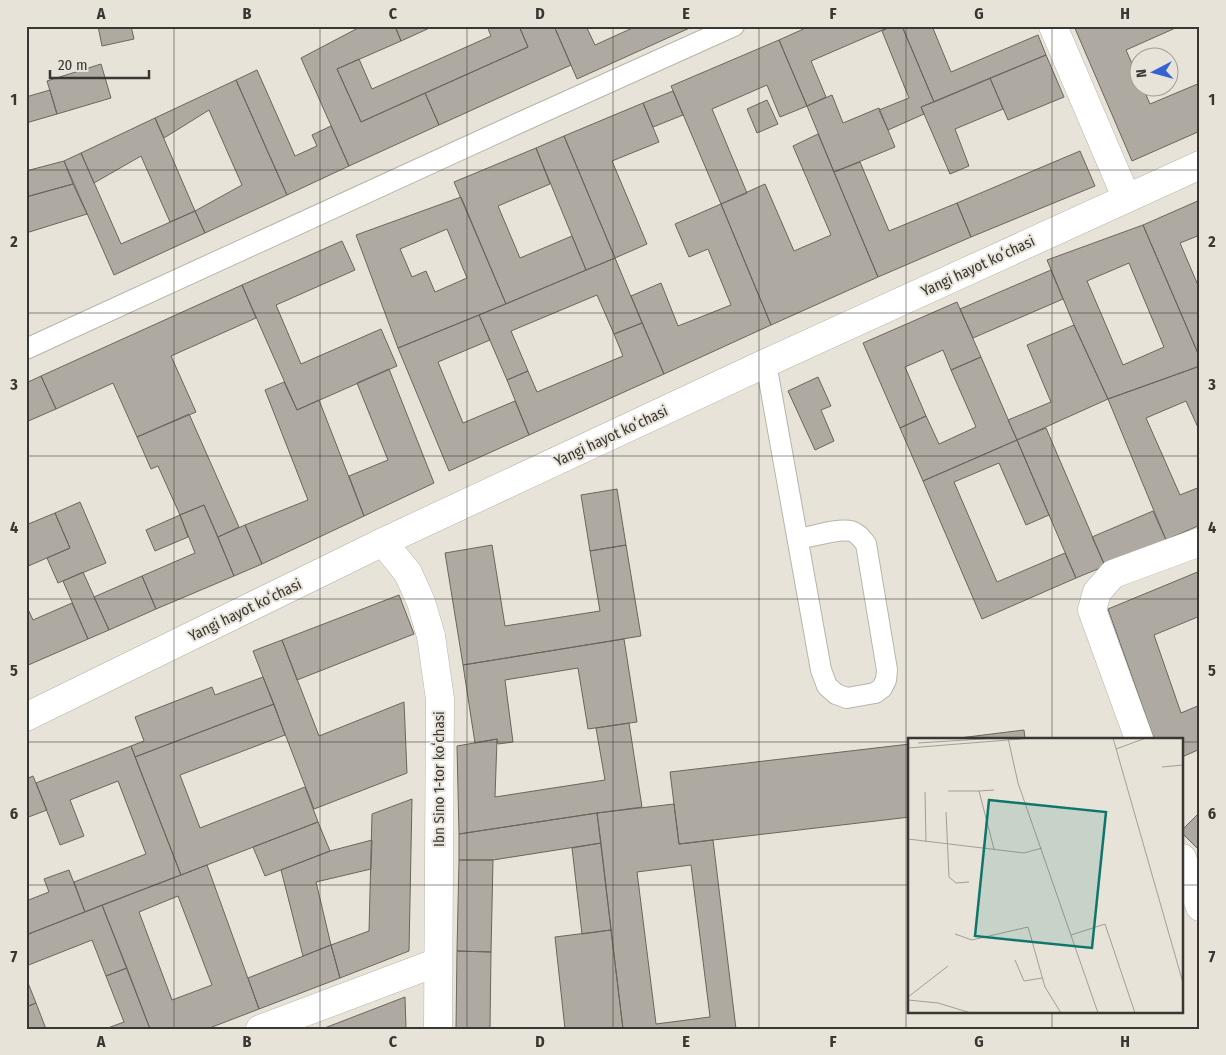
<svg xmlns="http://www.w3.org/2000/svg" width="1226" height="1055" viewBox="0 0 1226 1055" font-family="'Fira Sans Condensed',sans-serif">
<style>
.building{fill:#afaaa1;stroke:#6b665d;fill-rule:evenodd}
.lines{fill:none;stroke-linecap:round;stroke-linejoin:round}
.service-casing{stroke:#b8b4aa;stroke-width:22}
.minor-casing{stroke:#b8b4aa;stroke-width:29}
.service{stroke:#fff;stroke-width:20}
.minor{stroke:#fff;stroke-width:28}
.grid{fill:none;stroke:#393733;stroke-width:1;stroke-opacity:0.55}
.labels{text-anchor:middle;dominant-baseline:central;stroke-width:4;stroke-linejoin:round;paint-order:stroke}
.street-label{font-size:15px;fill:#393733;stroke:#e8e3d9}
.inset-road{fill:none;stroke:#a29e97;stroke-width:1}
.view{fill:#0f766e;fill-opacity:0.15;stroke:#0f766e;stroke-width:2.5}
.inset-edge{fill:none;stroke:#393733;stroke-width:2.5}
.neatline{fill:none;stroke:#393733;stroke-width:2}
.grid-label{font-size:16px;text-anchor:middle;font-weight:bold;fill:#393733}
</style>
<rect width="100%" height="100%" fill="#e8e3d9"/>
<path class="building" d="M 98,26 L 131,26 L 134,39 L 102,46 Z
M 362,26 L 395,26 L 401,41 L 337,69 L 361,122 L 425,93 L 439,125 L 349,166 L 301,58 Z
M 395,26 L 434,26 L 401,41 Z
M 487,26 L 519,26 L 528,47 L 361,122 L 337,69 L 359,59 L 372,89 L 491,36 Z
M 519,26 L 554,26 L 571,65 L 439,125 L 425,93 L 528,47 Z
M 554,26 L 586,26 L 595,45 L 637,26 L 694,26 L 577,79 Z
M 810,26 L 892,26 L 811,61 L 826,97 L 807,106 L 779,40 Z
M 892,26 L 902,26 L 934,102 L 921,107 L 924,114 L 888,130 L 879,110 L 909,98 L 882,31 Z
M 902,26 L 932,26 L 951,72 L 1038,35 L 1046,55 L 934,102 Z
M 1074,26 L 1180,26 L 1126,50 L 1138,77 L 1138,88 L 1143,88 L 1150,104 L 1200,83 L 1200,131 L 1132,161 Z
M 779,40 L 807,106 L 780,117 L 767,85 L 712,109 L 747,193 L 721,204 L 671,86 Z
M 1046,55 L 1064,97 L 1008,120 L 990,78 Z
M 101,64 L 111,98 L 57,114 L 47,81 Z
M 257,70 L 295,156 L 317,146 L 312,135 L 331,126 L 349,166 L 287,195 L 236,80 Z
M 990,78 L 1003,109 L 955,129 L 969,166 L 950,174 L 921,107 Z
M 236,80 L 287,195 L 205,233 L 195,211 L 242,185 L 209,110 L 164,138 L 155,118 Z
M 50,90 L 57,114 L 26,123 L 26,97 Z
M 673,91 L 683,115 L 653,127 L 643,103 Z
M 832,95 L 843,123 L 879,108 L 895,147 L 834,172 L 807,106 Z
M 767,100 L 778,124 L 757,133 L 747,109 Z
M 643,103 L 659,142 L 612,161 L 647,244 L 615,258 L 564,136 Z
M 155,118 L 195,211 L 170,222 L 141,156 L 94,183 L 81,153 Z
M 818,134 L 878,277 L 771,325 L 721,204 L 765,184 L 794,251 L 831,235 L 793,146 Z
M 564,136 L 615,258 L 586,270 L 536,148 Z
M 536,148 L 550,184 L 498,206 L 520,258 L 572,236 L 586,270 L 506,304 L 454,182 Z
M 1080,151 L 1095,186 L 971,237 L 957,203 Z
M 81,153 L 121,244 L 195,211 L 205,233 L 114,275 L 64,161 Z
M 64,161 L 73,184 L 26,197 L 26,171 Z
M 860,162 L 889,231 L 957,203 L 971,237 L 878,277 L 834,172 Z
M 73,184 L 87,214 L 26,233 L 26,197 Z
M 461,197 L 506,304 L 398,348 L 356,235 ZM 447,229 L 467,278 L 435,292 L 426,271 L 412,277 L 400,249 Z
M 1200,200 L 1200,235 L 1180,243 L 1200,290 L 1200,358 L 1143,225 Z
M 721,204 L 771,325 L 664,374 L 631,296 L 661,283 L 678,326 L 731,305 L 708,249 L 689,257 L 675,224 Z
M 1143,225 L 1200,358 L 1200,366 L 1108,399 L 1074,325 L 1047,260 ZM 1129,263 L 1164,347 L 1123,365 L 1087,281 Z
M 342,241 L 355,270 L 276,305 L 301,364 L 381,329 L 397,366 L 297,410 L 242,285 Z
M 615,258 L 642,323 L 614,334 L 597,295 L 511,331 L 528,371 L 507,380 L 479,315 Z
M 1051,270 L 1063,299 L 973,338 L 960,309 Z
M 242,285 L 256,318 L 171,356 L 196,412 L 137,437 L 113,383 L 56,409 L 41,376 Z
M 957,302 L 981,357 L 951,370 L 943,350 L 905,367 L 926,416 L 900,428 L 863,343 Z
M 479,315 L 490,340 L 438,362 L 463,423 L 515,401 L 529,435 L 449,471 L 398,348 Z
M 642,323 L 664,374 L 529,435 L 507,380 L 528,371 L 537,392 L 623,356 L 614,334 Z
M 1074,325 L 1108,399 L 1017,440 L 1008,420 L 1051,402 L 1027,345 Z
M 981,357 L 1017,440 L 923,481 L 900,428 L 926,416 L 939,444 L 976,427 L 951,370 Z
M 1200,366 L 1200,432 L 1186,401 L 1146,418 L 1180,495 L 1200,487 L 1200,525 L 1166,540 L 1108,399 Z
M 389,369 L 434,483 L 364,516 L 349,476 L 388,460 L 357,383 Z
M 41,376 L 56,409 L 26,422 L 26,383 Z
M 818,377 L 831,406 L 821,410 L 834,441 L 815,450 L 788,391 Z
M 284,382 L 297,410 L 319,400 L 364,516 L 262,564 L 245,525 L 308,500 L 265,390 Z
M 189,414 L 239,527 L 218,537 L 204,505 L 180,515 L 158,466 L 151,469 L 137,437 Z
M 1046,428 L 1105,566 L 1076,578 L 1017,440 Z
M 1017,440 L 1049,515 L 1026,525 L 999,463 L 954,482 L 997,582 L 1065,553 L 1076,578 L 982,619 L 923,481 Z
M 617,489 L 626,545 L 590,551 L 581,495 Z
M 80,502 L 106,563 L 58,583 L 47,558 L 70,548 L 55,513 Z
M 204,505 L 234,576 L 156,609 L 142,576 L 195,553 L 180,515 Z
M 1153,511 L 1166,540 L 1105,566 L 1092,537 Z
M 55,513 L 70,548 L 26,567 L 26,525 Z
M 180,515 L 188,537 L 155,551 L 146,530 Z
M 245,525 L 262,564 L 234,576 L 218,537 Z
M 492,545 L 505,626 L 600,611 L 590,551 L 626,545 L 641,636 L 463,665 L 445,553 Z
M 1200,571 L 1200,616 L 1154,635 L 1181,713 L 1200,705 L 1200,749 L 1182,757 L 1182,739 L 1154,739 L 1108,609 Z
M 83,572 L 109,630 L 88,639 L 63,581 Z
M 142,576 L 156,609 L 109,630 L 94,597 Z
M 399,595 L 414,634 L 297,680 L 282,640 Z
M 72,603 L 88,639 L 26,666 L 26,605 L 33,620 Z
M 624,639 L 637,722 L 588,729 L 578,668 L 505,680 L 513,742 L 498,744 L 497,739 L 475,743 L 463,665 Z
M 282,640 L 319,736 L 404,702 L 407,773 L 314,809 L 253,651 Z
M 263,677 L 274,704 L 135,757 L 131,746 L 144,741 L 135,717 L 212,687 L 215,695 Z
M 274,704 L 285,735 L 180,775 L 200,828 L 305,787 L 318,822 L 181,875 L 135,757 Z
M 629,723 L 642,807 L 597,813 L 459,834 L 457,746 L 497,739 L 495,797 L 605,780 L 596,728 Z
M 1024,730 L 1025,739 L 951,739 Z
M 910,744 L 910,817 L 679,844 L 670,772 Z
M 131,746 L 181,875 L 85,912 L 74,882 L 146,854 L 118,781 L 70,800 L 84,836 L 60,845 L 36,783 Z
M 33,776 L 47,810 L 26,818 L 26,779 Z
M 412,799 L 409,951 L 340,978 L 331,945 L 369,931 L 372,814 Z
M 674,804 L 679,844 L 713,840 L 736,1029 L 623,1029 L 597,813 ZM 691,865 L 710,1017 L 656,1024 L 637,872 Z
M 1200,812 L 1200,851 L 1182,833 L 1182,830 Z
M 597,813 L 601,843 L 493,860 L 459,860 L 459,834 Z
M 318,822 L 330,851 L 265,876 L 253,847 Z
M 372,840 L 371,869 L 316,882 L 331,945 L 303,956 L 281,870 L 330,851 Z
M 601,843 L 611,930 L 582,934 L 572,848 Z
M 459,860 L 493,860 L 491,952 L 457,951 Z
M 207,865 L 259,1009 L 207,1029 L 150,1029 L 102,905 ZM 178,896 L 212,985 L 172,1000 L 139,912 Z
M 69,870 L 85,912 L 26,935 L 26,901 L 49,892 L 44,879 Z
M 102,905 L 127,968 L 106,976 L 92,940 L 26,966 L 26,935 Z
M 611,930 L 623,1029 L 565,1029 L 555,937 Z
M 331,945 L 340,978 L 259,1009 L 248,978 Z
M 457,951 L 491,952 L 490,1029 L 456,1029 Z
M 127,968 L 150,1029 L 105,1029 L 124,1022 L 106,976 Z
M 26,978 L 36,1003 L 26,1007 Z
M 405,997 L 406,1029 L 322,1029 Z
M 36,1003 L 46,1029 L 26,1029 L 26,1007 Z"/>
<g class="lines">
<g class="service-casing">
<path id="service" d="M 26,349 L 510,127 L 734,26
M 766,363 L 821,670 L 827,686 L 836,694 L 847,698 L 875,693 L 882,688 L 886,680 L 887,670 L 866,544 C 862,539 858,533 851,531 C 838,528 811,537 798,539"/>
</g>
<g class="minor-casing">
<path id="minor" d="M 1053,26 L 1126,197
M 383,542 L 408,573 L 421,602 L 431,636 L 440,699 L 438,1029
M 26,717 L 383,542 L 766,363 L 1200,165
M 1139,739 L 1092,610 L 1097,592 L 1113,574 L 1200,542
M 1182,858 L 1200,907
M 260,1029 L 438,962"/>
</g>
<use href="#service" class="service"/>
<use href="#minor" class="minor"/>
</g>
<path class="grid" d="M 174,26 L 174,1029M 320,26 L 320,1029M 467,26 L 467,1029M 613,26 L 613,1029M 759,26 L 759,1029M 906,26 L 906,1029M 1052,26 L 1052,739M 26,170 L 1200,170M 26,313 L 1200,313M 26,456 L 1200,456M 26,599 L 1200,599M 26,742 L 910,742M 1182,742 L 1200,742M 26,885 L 910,885M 1182,885 L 1200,885M 1052,1011 L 1052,1029"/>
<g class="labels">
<g class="street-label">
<text transform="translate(978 266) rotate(-25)">Yangi hayot koʻchasi</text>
<text transform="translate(611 436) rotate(-25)">Yangi hayot koʻchasi</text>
<text transform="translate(245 610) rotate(-26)">Yangi hayot koʻchasi</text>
<text transform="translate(439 779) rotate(-90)">Ibn Sino 1-tor koʻchasi</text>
</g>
</g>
<g transform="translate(908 738)">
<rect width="275" height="275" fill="#e8e3d9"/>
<path class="inset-road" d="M 100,0 L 110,45 L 190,275M 205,0 L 275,245M 10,5 L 89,0M 0,10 L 125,0M 208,11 L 238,0M 254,29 L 275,27M 40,53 L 71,53 L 86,111M 71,53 L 86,52M 17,54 L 18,104M 38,74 L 41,139 L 48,145 L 61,144M 0,101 L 116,115 L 134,110M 47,196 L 64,202 L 120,189 L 137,249 L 153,275M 163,197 L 197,186 L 227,275M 107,222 L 116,243 L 134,240M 0,259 L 40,228M 0,262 L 30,265 L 63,275"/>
<path class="view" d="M 81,62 L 198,74 L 184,210 L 67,198 Z"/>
<rect width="275" height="275" class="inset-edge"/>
</g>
<rect width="1226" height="1055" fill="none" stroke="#e8e3d9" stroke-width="55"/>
<g transform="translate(1154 72) rotate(264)"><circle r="24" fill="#e8e3d9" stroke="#a29e97"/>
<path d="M0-4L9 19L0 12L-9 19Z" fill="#3663d3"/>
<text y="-8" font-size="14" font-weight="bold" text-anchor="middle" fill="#393733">N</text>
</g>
<path d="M50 70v8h99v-8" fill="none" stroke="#393733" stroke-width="2.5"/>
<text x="58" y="70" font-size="15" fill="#393733" stroke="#e8e3d9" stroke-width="4" paint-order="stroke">20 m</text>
<rect x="28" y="28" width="1170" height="1000" class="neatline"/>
<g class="grid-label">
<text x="101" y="19">A</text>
<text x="247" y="19">B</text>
<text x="393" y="19">C</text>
<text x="540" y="19">D</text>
<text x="686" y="19">E</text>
<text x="833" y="19">F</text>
<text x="979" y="19">G</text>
<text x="1125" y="19">H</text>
<text x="14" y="105">1</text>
<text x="1212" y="105">1</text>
<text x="14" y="247">2</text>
<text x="1212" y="247">2</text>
<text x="14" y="390">3</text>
<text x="1212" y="390">3</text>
<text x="14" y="533">4</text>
<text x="1212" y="533">4</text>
<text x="14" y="676">5</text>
<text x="1212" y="676">5</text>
<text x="14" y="819">6</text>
<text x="1212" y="819">6</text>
<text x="14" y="962">7</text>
<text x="1212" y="962">7</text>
<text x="101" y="1047">A</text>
<text x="247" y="1047">B</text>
<text x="393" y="1047">C</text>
<text x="540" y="1047">D</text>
<text x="686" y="1047">E</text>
<text x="833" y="1047">F</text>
<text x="979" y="1047">G</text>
<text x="1125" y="1047">H</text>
</g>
</svg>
